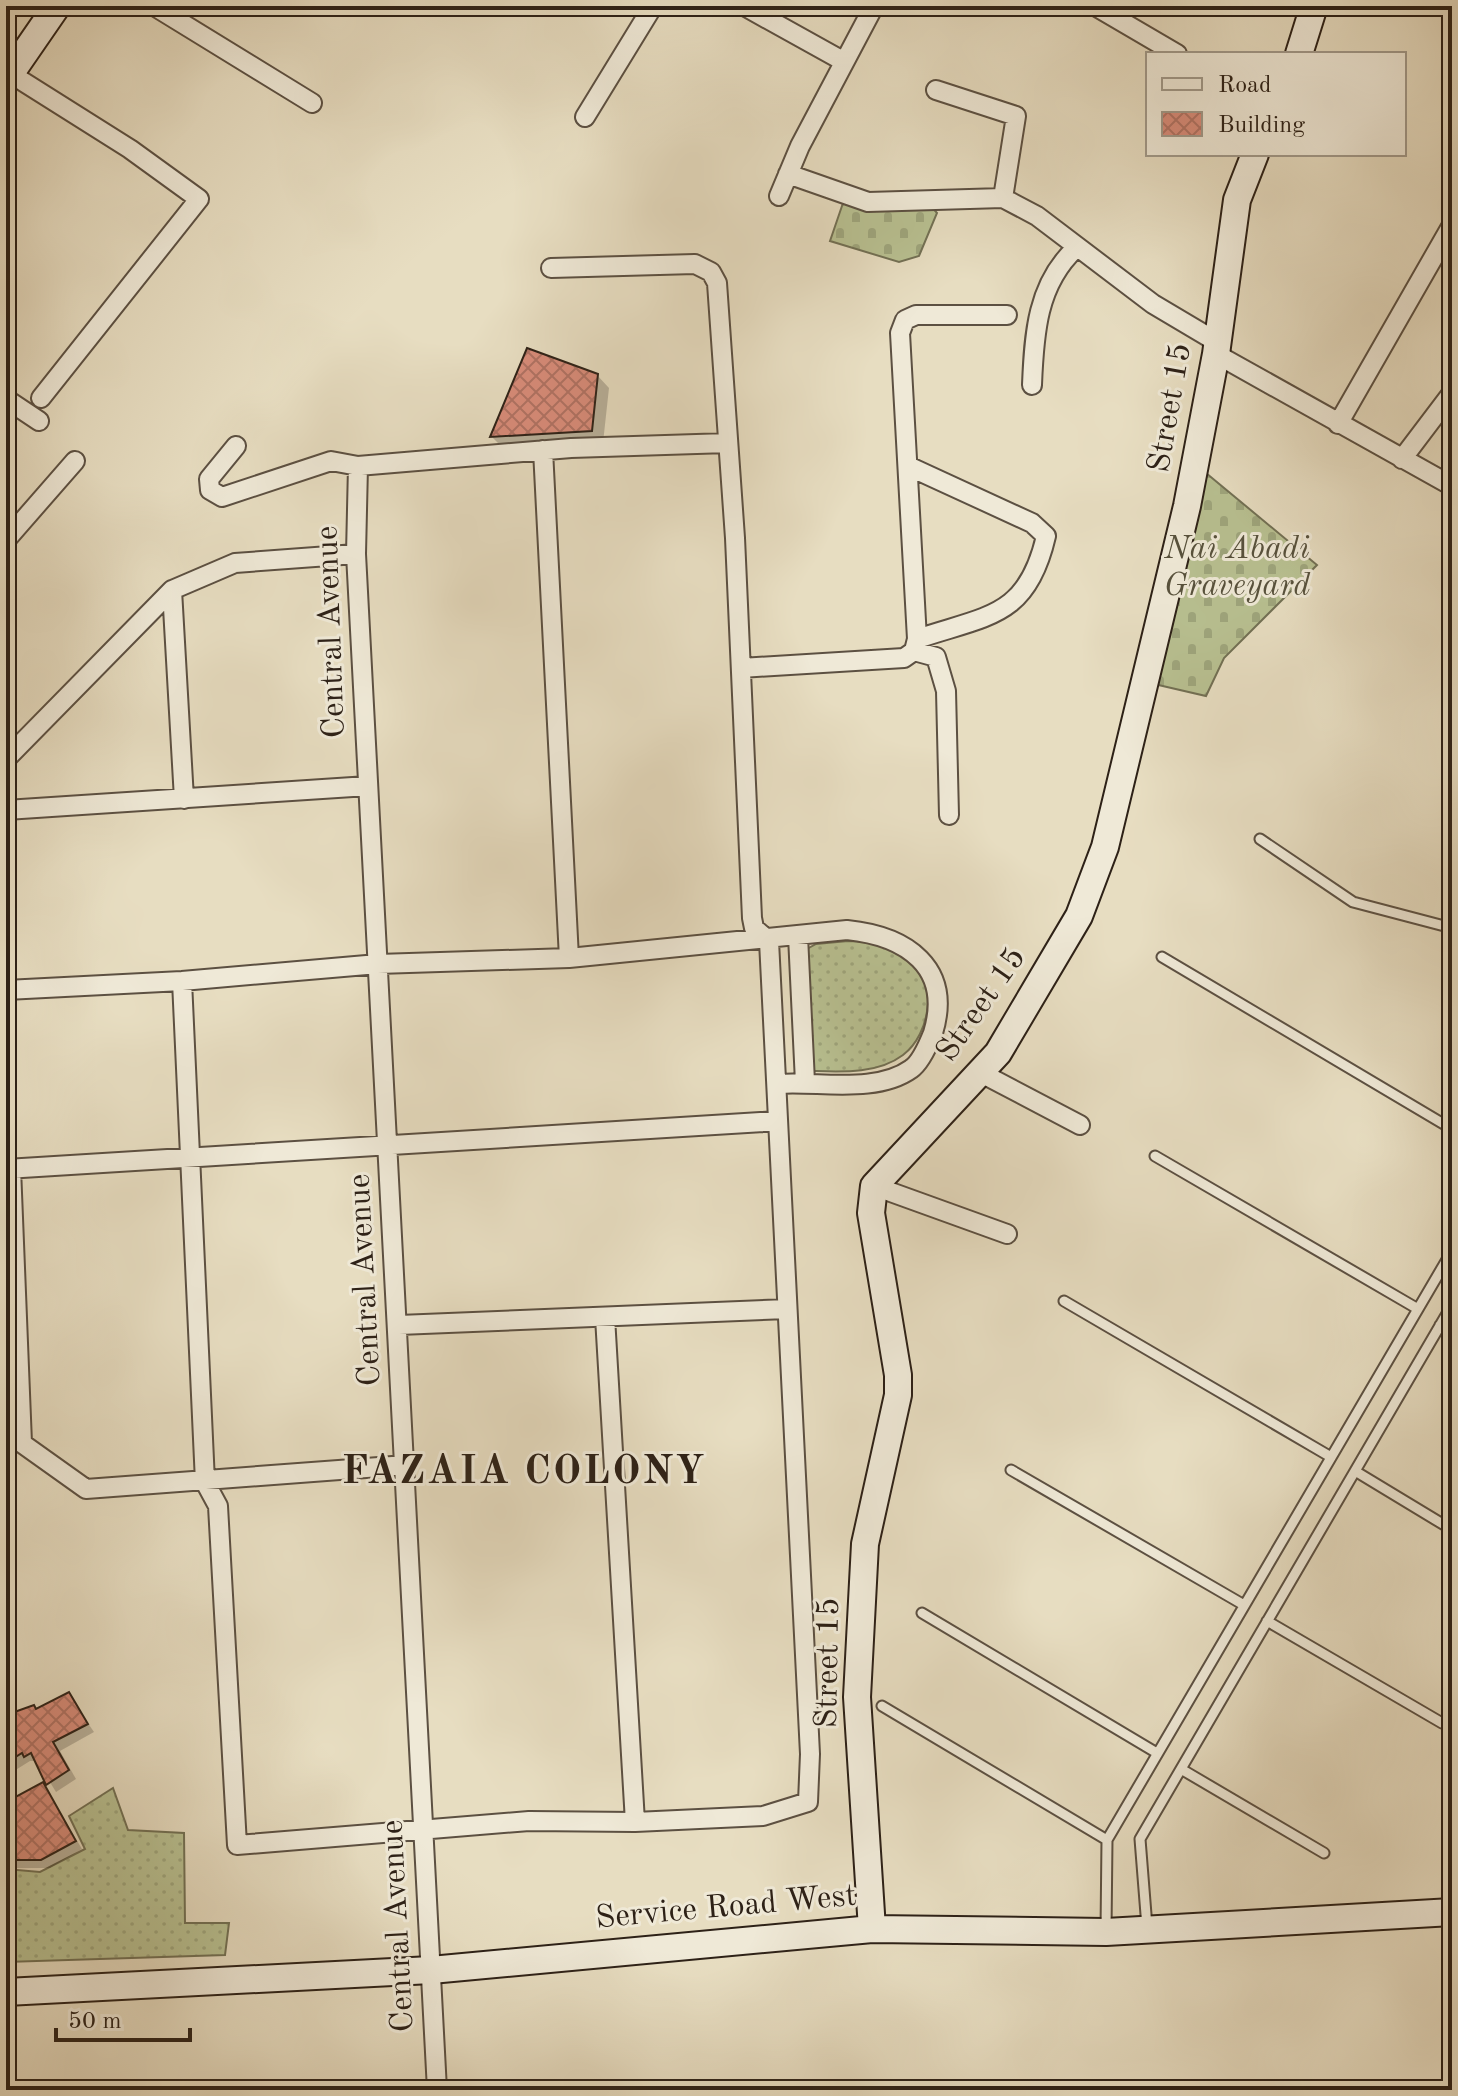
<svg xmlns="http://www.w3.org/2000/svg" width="1458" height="2096" viewBox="0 0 1458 2096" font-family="'Old Standard TT',serif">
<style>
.grass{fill:url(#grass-dots);stroke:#727054;stroke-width:2}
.cemetery{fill:url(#cemetery-stones);stroke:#727054;stroke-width:2}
.shadow{fill:#0003}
.building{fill:url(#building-cross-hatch);stroke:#2d2117;stroke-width:2}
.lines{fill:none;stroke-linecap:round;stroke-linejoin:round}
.lane-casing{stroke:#5c5042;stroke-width:13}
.street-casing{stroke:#5c5042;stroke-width:22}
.secondary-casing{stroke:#2d2117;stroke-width:30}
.lane{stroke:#efe9d7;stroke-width:9}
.street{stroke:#efe9d7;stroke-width:18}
.secondary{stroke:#efe9d7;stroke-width:26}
.labels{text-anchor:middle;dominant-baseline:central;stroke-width:6;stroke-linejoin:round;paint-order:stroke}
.street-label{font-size:32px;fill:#2d2117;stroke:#efe9d7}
.park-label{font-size:32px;font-style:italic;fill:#57513c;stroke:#efe9d7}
.district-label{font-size:40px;font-weight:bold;letter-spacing:2px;fill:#2d2117;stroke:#efe9d7}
</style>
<defs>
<pattern id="grass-dots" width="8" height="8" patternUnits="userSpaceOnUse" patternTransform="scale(2)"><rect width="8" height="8" fill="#b8c091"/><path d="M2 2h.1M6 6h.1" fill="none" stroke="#9ea57c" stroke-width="1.8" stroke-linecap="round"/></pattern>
<pattern id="cemetery-stones" width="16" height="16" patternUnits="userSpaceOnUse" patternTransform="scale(2)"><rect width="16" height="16" fill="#b8c091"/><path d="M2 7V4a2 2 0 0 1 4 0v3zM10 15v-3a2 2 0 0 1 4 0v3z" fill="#9ea57c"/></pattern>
<pattern id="building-cross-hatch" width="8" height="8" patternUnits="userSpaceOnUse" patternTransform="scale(2)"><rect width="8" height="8" fill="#d98c7a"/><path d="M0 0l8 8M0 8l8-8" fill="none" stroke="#b07263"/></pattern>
</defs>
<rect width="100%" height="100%" fill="#e7ddc1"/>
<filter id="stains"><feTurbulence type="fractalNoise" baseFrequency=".0025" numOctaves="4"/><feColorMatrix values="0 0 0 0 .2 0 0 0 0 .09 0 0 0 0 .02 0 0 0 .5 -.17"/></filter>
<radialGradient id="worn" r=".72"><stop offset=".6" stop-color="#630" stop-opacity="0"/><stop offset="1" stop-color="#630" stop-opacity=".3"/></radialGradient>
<path class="grass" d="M 848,941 C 868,941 890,946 907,957 C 939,980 931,1034 903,1055 C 878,1074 842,1072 813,1071 L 807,949 L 816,944 Z
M 113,1788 L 128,1830 L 184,1833 L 185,1923 L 229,1923 L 225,1955 L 6,1962 L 6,1869 L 40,1872 L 85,1849 L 69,1816 Z"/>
<path class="cemetery" d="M 843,203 L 882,208 L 932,207 L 937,213 L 919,256 L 899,262 L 830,241 Z
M 1206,473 L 1317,565 L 1224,658 L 1206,696 L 1154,684 Z"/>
<path class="shadow" d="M 528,351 L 597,375 L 609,388 L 603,443 L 504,449 L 492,437 Z
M 68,1694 L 94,1732 L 60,1751 L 76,1779 L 56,1792 L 37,1761 L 30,1761 L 6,1776 L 6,1718 L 37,1710 Z
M 43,1784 L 82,1849 L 50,1868 L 6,1868 L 6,1800 L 8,1803 Z"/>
<path class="building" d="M 527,348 L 598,374 L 592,431 L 490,437 Z
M 69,1692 L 88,1724 L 53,1742 L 69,1770 L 46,1785 L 31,1753 L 24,1757 L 22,1753 L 6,1763 L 6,1715 L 34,1705 L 36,1709 Z
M 43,1782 L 76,1841 L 41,1860 L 6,1860 L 6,1802 Z"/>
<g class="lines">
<g class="lane-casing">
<path id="lane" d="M 1260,839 L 1353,902 L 1452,928
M 1162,957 L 1452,1129
M 1155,1156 L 1418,1309
M 1064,1301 L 1331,1457
M 1440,1325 L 1452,1332
M 1011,1470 L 1244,1605
M 1355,1471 L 1446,1526
M 922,1613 L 1157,1753
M 1267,1621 L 1442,1723
M 882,1706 L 1107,1840
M 1181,1769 L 1324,1853
M 1147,1927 L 1140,1839 L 1452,1305
M 1106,1930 L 1107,1840 L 1452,1251"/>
</g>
<g class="street-casing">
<path id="street" d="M 154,6 L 312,103
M 744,6 L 843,61
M 1095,6 L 1177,54
M 11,74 L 130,149 L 199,199 L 41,398
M 936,90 L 1016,116 L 1003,198
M 585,117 L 653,6
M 788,174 L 868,202 L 1003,198 L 1037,216 L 1153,304 L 1217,342
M 779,196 L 800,146 L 874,6
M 1216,354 L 1452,486
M 1032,385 C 1034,334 1037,284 1076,248
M 6,399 L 39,421
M 1338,424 L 1452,225
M 236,446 L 209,479 L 210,490 L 222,497 L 331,461 L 358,466 L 571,448 L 728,443
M 543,450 L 569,958
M 1402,459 L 1452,393
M 358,466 L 356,554 L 437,2090
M 908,466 L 1032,523 L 1046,536 C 1027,618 988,615 917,639
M 6,540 L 75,461
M 172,590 L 184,799
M 914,651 L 936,657 L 946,691 L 949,815
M 741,668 L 904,658 L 914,651 L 917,639 L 900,333 L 905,320 L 916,315 L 1007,315
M 6,759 L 172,590 L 235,563 L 356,554
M 6,810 L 368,786
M 798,936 L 805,1082
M 182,981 L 205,1482 L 218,1506 L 237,1845 L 529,1821 L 635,1822 L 763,1816 L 808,1802 L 810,1754 L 769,941 L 754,928 L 752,918 L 735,538 L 717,283 L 711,272 L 695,264 L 551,268
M 6,990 L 182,981 L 378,964 L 569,958 L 847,930 C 906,936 953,967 933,1033 C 929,1043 920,1063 911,1069 C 876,1094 819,1081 778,1084
M 981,1073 L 1080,1125
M 11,1168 L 22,1443
M 6,1169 L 778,1121
M 874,1186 L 1007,1234
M 605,1317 L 635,1822
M 399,1325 L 787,1309
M 6,1432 L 86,1489 L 406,1465"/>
</g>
<g class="secondary-casing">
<path id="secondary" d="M 1299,54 L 1314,6
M 6,80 L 57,6
M 872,1929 L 857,1697 L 865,1544 L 898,1395 L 898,1375 L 871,1213 L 874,1186 L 998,1053 L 1079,916 L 1105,847 L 1187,506 L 1216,354 L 1237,200 L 1255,154
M 6,1992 L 431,1970 L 872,1929 L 1106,1932 L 1452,1912"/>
</g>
<use href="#lane" class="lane"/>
<use href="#street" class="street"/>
<use href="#secondary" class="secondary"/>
</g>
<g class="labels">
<g class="street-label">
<text transform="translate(1171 408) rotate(-80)">Street 15</text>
<text transform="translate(332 632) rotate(-92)">Central Avenue</text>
<text transform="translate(982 1005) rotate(-55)">Street 15</text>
<text transform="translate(366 1280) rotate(-93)">Central Avenue</text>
<text transform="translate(829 1663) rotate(-89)">Street 15</text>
<text transform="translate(726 1908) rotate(-5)">Service Road West</text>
<text transform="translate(399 1926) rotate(-93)">Central Avenue</text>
</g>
<g class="park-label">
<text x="1237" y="550">Nai Abadi<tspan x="1237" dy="37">Graveyard</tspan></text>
</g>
<g class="district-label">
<text x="524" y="1473">FAZAIA COLONY</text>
</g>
</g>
<rect width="1458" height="2096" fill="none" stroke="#e7ddc1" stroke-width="32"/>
<rect x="8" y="8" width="1442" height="2080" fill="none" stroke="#2d2117" stroke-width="4"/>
<rect x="16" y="16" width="1426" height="2064" fill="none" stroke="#2d2117" stroke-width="2"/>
<rect x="1146" y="52" width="260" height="104" fill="#efe9d7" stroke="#a1998a" stroke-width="2"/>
<rect x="1162" y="78" width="40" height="12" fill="#efe9d7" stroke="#a1998a" stroke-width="2"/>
<text x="1218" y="92" font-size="24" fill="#2d2117">Road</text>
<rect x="1162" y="112" width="40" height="24" fill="url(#building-cross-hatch)" stroke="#a1998a" stroke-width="2"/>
<text x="1218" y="132" font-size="24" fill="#2d2117">Building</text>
<path d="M56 2028v12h134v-12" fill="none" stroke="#2d2117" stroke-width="4"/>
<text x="68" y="2028" font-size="24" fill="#2d2117" stroke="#efe9d7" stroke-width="6" paint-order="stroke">50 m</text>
<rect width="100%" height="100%" filter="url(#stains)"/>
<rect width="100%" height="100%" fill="url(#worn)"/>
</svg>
